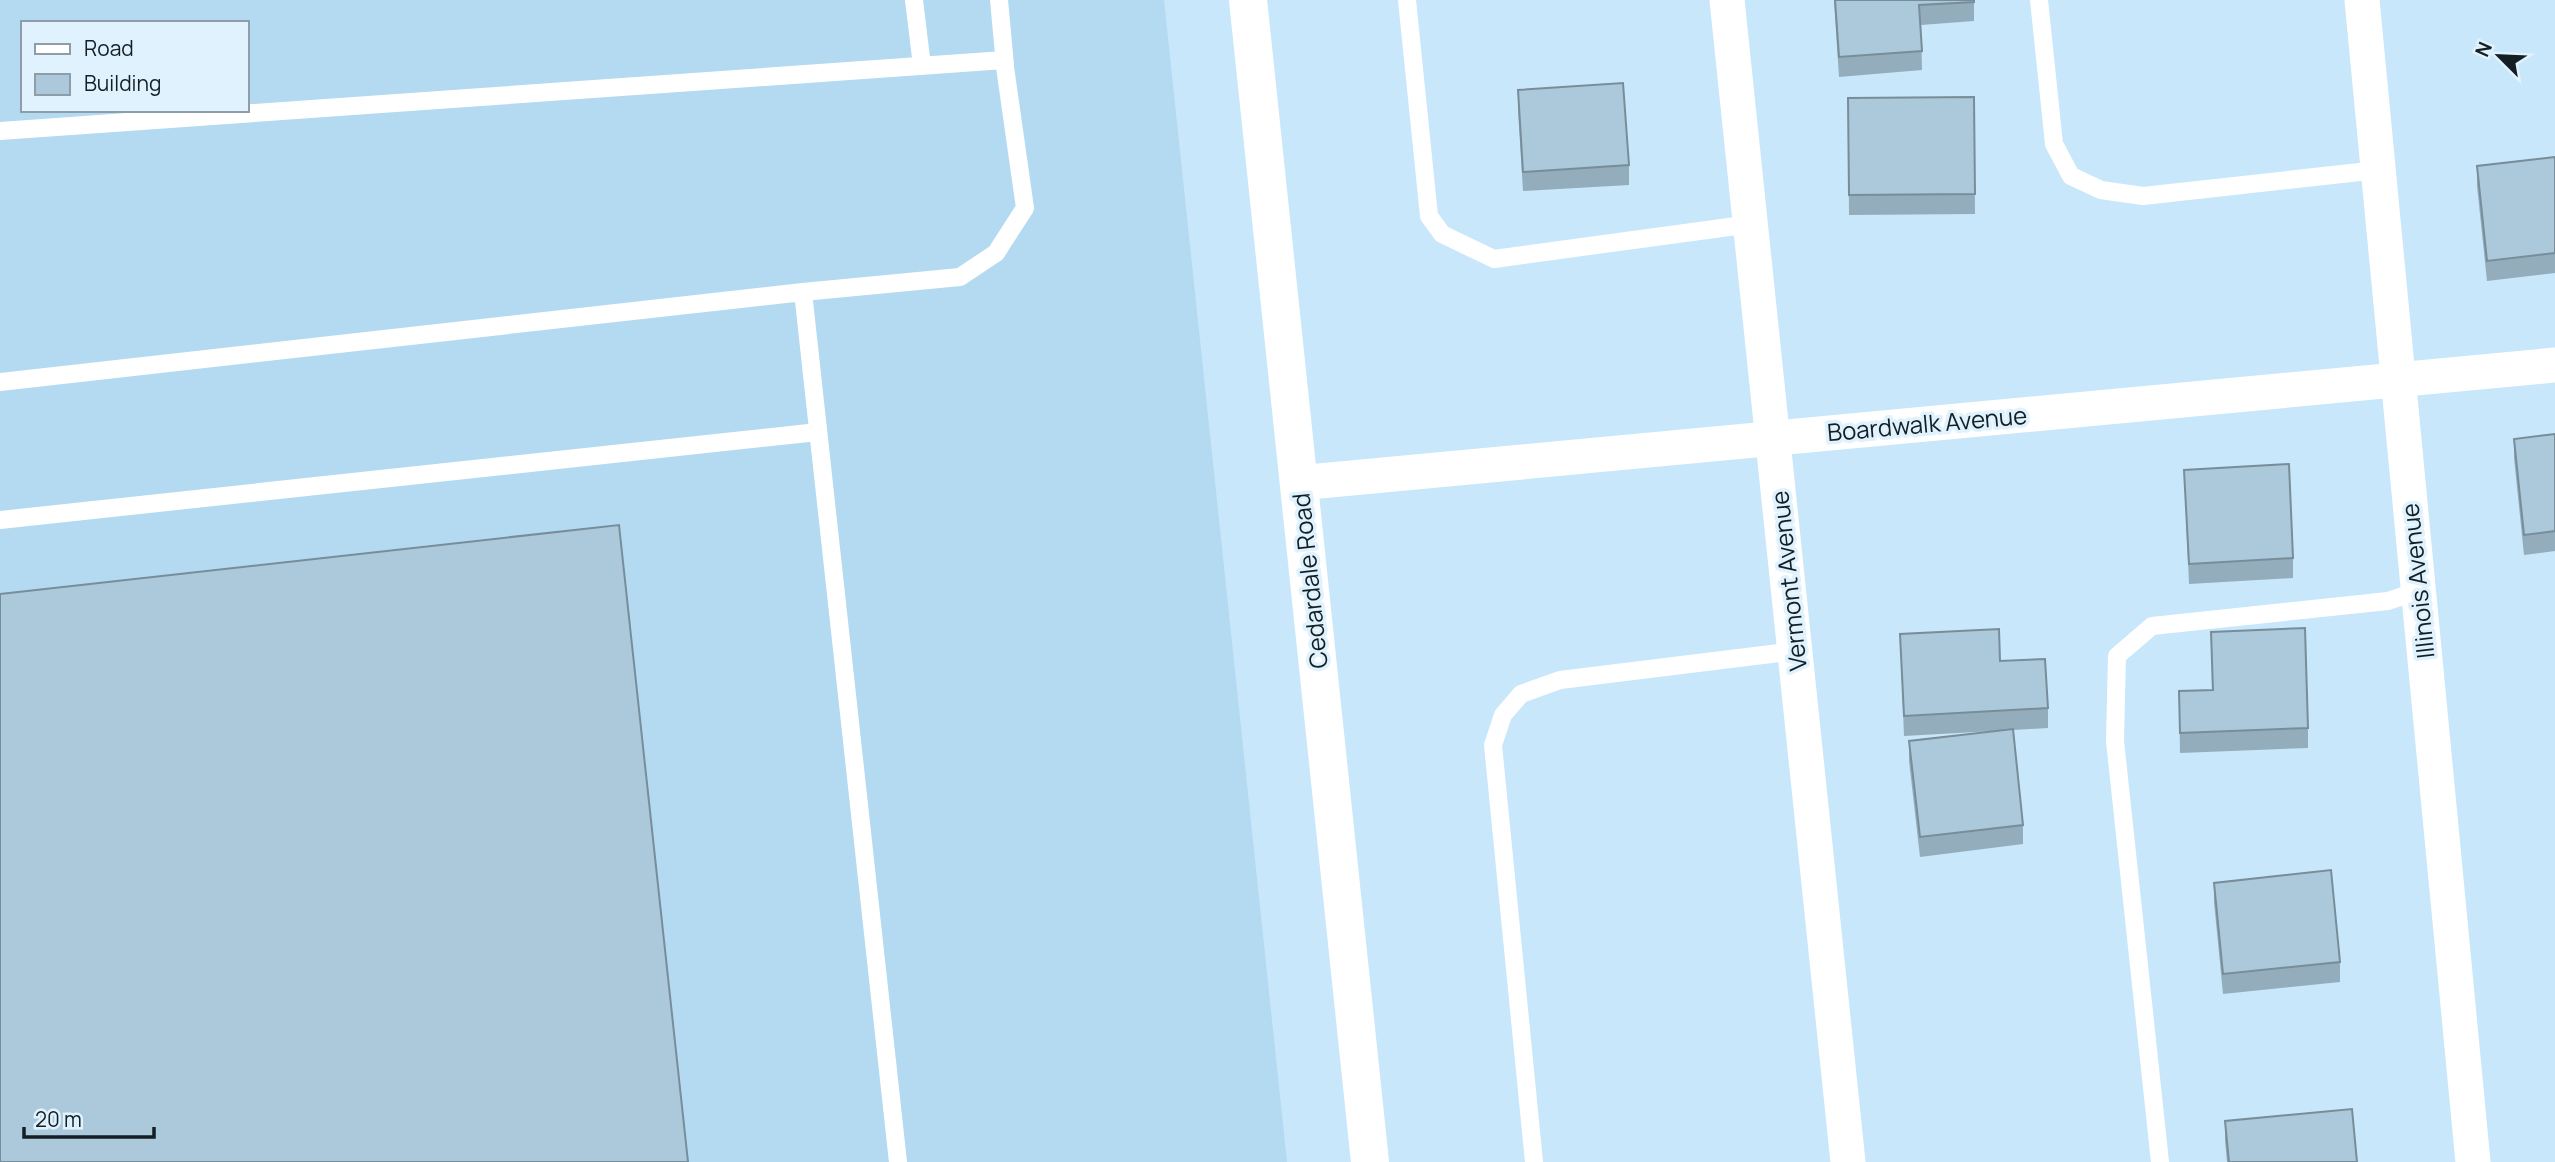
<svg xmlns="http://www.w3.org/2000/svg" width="2555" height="1162" viewBox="0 0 2555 1162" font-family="Manrope,sans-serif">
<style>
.built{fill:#b3daf0;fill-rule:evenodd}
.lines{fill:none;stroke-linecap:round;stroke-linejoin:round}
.service{stroke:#fff;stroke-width:18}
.minor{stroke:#fff;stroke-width:35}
.tertiary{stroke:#fff;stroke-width:38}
.wall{fill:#93adbc}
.building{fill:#abc9db;stroke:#788d99;stroke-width:2}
.labels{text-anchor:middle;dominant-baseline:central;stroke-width:7;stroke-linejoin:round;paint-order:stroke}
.street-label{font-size:24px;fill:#131e25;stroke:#e0f2fd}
</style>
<rect width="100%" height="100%" fill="#c8e7fa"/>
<path class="built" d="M 0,0 L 1164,0 L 1287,1162 L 0,1162 ZM 23,23 L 247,23 L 247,110 L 23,110 Z"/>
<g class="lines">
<path class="service" d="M 914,0 L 922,66
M 999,0 L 1005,65
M 1407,0 L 1429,216 L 1442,234 L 1494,259 L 1751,224
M 2039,0 L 2054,144 L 2071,176 L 2101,190 L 2143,196 L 2378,170
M 0,131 L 1004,60 L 1025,208 L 996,253 L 960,277 L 803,292
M 0,382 L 803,292 L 898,1162
M 0,520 L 818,432
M 1534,1162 L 1493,745 L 1503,715 L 1521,694 L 1560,680 L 1795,651
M 2160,1162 L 2115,741 L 2117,656 L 2152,626 L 2388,601 L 2418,591"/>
<path class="minor" d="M 1727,0 L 1848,1162
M 2362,0 L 2473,1162
M 1298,483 L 2555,365"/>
<path class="tertiary" d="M 1248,0 L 1370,1162"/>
</g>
<path class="wall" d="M 1834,0 L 1974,0 L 1974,21 L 1921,25 L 1922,70 L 1839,77 Z
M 1518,90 L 1629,165 L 1629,185 L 1523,191 L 1518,110 Z
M 1974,97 L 1975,214 L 1849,215 L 1848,98 Z
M 2555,157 L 2555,273 L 2487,281 L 2477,186 L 2477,166 Z
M 2555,434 L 2555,551 L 2524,555 L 2514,458 L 2514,439 Z
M 2184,470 L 2293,558 L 2293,578 L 2189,584 Z
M 2211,632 L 2308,728 L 2308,748 L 2180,753 L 2179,691 L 2212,690 Z
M 1900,634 L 2000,661 L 2048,708 L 2048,728 L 2013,730 L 2023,825 L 2023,844 L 1920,857 L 1909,761 L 1909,741 L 1994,731 L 1904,736 Z
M 2214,883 L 2340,962 L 2340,982 L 2223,994 L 2214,902 Z
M 2225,1121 L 2357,1162 L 2227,1162 L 2225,1141 Z"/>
<path class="building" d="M 1835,0 L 1974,0 L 1974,2 L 1919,5 L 1922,51 L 1839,57 Z
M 1623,83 L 1629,165 L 1523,172 L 1518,90 Z
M 1974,97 L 1975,194 L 1849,195 L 1848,98 Z
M 2555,157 L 2555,253 L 2487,261 L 2477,166 Z
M 2555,434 L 2555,531 L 2524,535 L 2514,439 Z
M 2289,464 L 2293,558 L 2189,564 L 2184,470 Z
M 619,525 L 688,1162 L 0,1162 L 0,594 Z
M 2305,628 L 2308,728 L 2180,733 L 2179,691 L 2213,690 L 2211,632 Z
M 1999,629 L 2000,661 L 2045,659 L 2048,708 L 1904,716 L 1900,634 Z
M 2013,729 L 2023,825 L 1920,837 L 1909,741 Z
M 2331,870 L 2340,962 L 2223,974 L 2214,883 Z
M 2352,1109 L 2357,1162 L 2229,1162 L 2225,1121 Z"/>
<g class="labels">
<g class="street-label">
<text transform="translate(1927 423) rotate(-5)">Boardwalk Avenue</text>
<text transform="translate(1309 581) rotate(-96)">Cedardale Road</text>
<text transform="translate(1788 581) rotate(-96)">Vermont Avenue</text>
<text transform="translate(2417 581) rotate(-96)">Illinois Avenue</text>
</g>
</g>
<rect x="21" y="21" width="228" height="91" fill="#e0f2fd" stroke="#8e9da7" stroke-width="2"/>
<rect x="35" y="44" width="35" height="10" fill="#ffffff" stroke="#8e9da7" stroke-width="2"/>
<text x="84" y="56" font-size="21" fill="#131e25">Road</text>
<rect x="35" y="74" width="35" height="21" fill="#abc9db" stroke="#8e9da7" stroke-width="2"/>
<text x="84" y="91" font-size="21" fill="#131e25">Building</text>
<g transform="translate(2499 56) rotate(294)" stroke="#e0f2fd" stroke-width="5" paint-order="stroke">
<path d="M0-5L12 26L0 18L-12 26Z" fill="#131e25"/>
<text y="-10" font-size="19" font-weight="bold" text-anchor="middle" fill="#131e25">N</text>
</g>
<path d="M24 1127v10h130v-10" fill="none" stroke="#131e25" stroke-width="3.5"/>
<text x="35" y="1127" font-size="21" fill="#131e25" stroke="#e0f2fd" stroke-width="5" paint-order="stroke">20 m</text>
</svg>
